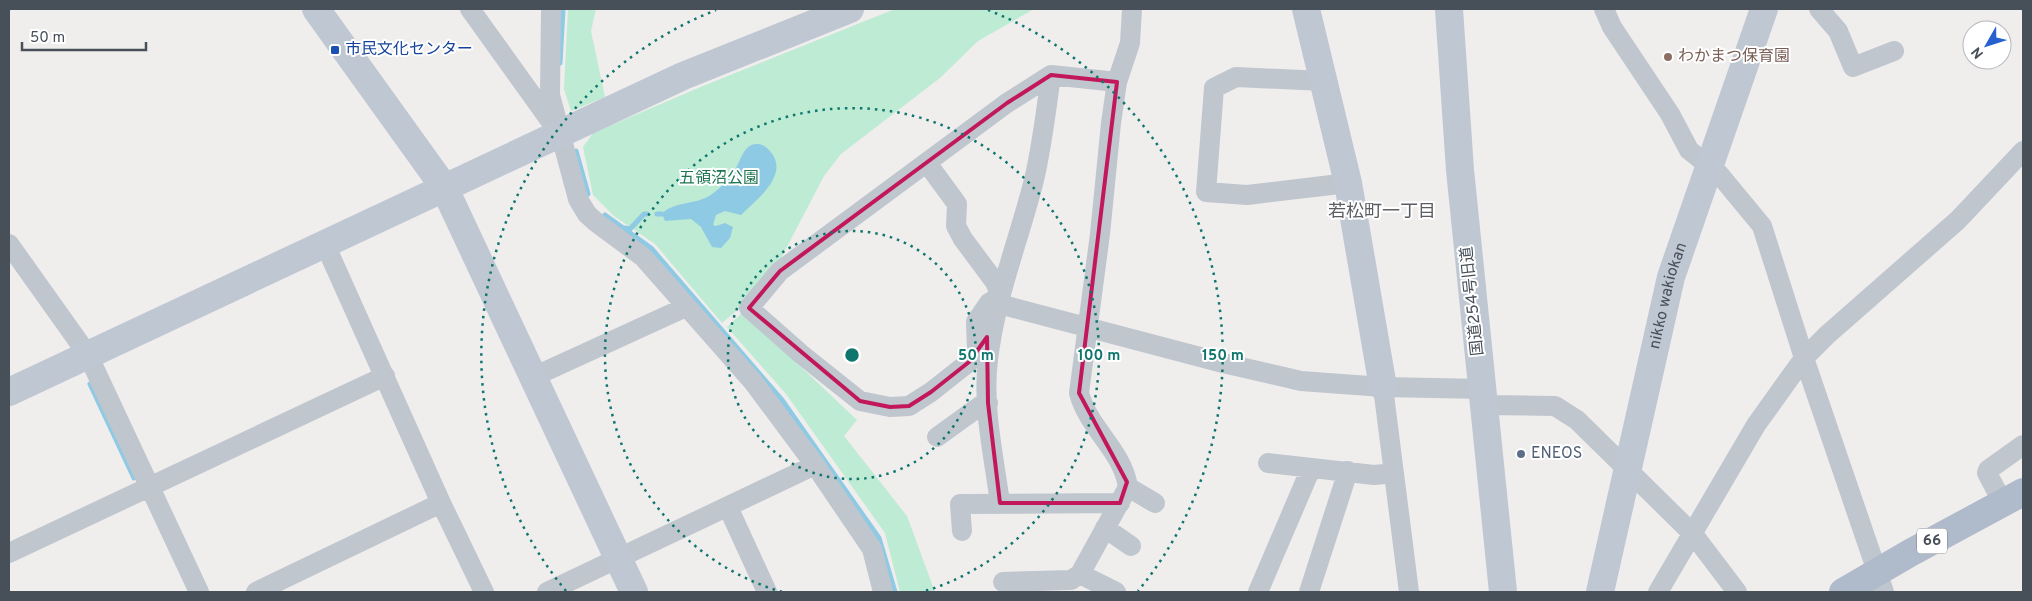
<svg xmlns="http://www.w3.org/2000/svg" width="2032" height="601" viewBox="0 0 2032 601" font-family="Overpass,'Noto Sans JP',sans-serif">
<style>
.green{fill:#beebd4}
.water{fill:#8fcae4}
.lines{fill:none;stroke-linecap:round;stroke-linejoin:round}
.stream{stroke:#8fcae4;stroke-width:5}
.street{stroke:#bfc6ce;stroke-width:20}
.secondary{stroke:#bfc7d3;stroke-width:28}
.primary{stroke:#afbaca;stroke-width:28}
.marked{fill:none;stroke:#c2185b;stroke-width:4;stroke-linejoin:round}
.ring{fill:none;stroke:#0f766e;stroke-width:2.5;stroke-dasharray:2.5 5}
.transit-dot{fill:#1a4fb4;stroke:#fff;stroke-width:2}
.education-dot{fill:#8d6e63;stroke:#fff;stroke-width:2}
.service-dot{fill:#5c6f8a;stroke:#fff;stroke-width:2}
.labels{text-anchor:middle;dominant-baseline:central;stroke-width:4;stroke-linejoin:round;paint-order:stroke}
.shield{fill:#fff;stroke:#7e848b;stroke-width:1}
.shield-label{font-size:15px;font-weight:bold;fill:#474f59}
.transit-label{font-size:16px;fill:#164399;stroke:#fff;text-anchor:start}
.education-label{font-size:16px;fill:#785e54;stroke:#fff;text-anchor:start}
.park-label{font-size:16px;fill:#1e7451;stroke:#fff}
.street-label{font-size:16px;fill:#474f59;stroke:#fff}
.service-label{font-size:16px;fill:#4e5e75;stroke:#fff;text-anchor:start}
.neighbourhood-label{font-size:18px;fill:#5a5d62;stroke:#fff}
.centre{fill:#0f766e;stroke:#fff;stroke-width:2.5}
.ring-label{font-size:15px;text-anchor:middle;font-weight:bold;fill:#0f766e;stroke:#fff;stroke-width:4;stroke-linejoin:round;paint-order:stroke}
</style>
<rect width="100%" height="100%" fill="#f0eded"/>
<path class="green" d="M 568,9 L 596,9 L 591,31 L 605,97 L 571,111 L 564,89 Z
M 895,9 L 1034,9 L 978,41 L 940,78 L 841,154 L 824,176 L 779,262 L 741,307 L 722,323 L 655,244 L 614,216 L 593,195 L 583,147 L 593,133 L 703,86 Z
M 743,312 L 857,420 L 844,436 L 907,516 L 935,592 L 900,592 L 885,533 L 786,394 L 727,327 Z"/>
<path class="water" d="M 751,145 C 758,143 764,144 769,150 C 792,174 756,200 741,215 L 725,211 L 716,215 L 713,225 L 716,226 L 725,223 L 733,227 L 730,238 L 721,248 L 712,247 L 701,227 L 691,219 L 665,221 L 662,214 C 673,201 698,205 712,194 C 722,187 730,178 736,168 C 741,159 742,151 751,145 Z"/>
<g class="lines">
<path class="stream" d="M 560,63 L 563,9
M 576,151 L 588,194
M 657,214 L 662,214
M 605,215 L 651,248 L 782,400 L 879,538 L 895,592
M 625,228 L 630,229 L 644,214 L 647,214
M 90,384 L 134,478"/>
<path class="street" d="M 470,9 L 554,126
M 551,9 L 550,95 L 578,199 L 587,214 L 597,223 L 643,257 L 754,383 L 815,465 L 872,549 L 883,592
M 1604,9 L 1612,27 L 1670,114 L 1689,150 L 1719,174 L 1762,226 L 1804,358 L 1884,592
M 1819,9 L 1838,31 L 1853,67 L 1894,51
M 1323,81 L 1236,77 L 1214,88 L 1206,192 L 1247,195 L 1348,183
M 927,163 L 957,204 L 956,226 L 963,239 L 995,282 L 1001,296 L 989,303 L 976,322 L 977,351 L 969,362 L 931,392 L 909,406 L 890,407 L 860,401 L 801,354 L 749,308 L 780,271 L 1007,103 L 1051,75 L 1117,82
M 324,242 L 441,503 L 484,592
M 9,244 L 88,355 L 199,592
M 999,304 L 1223,363 L 1301,381 L 1383,387 L 1482,389
M 533,377 L 686,307
M 1383,387 L 1409,592
M 1484,405 L 1555,406 L 1577,420 L 1693,534 L 1737,592
M 937,437 L 980,406 L 988,403
M 1268,463 L 1374,475 L 1394,473
M 1128,487 L 1155,503
M 1000,503 C 994,457 982,406 988,360 C 995,298 1019,240 1034,180 C 1042,146 1046,111 1051,75
M 2003,503 L 1987,473 L 1988,470 L 2023,445
M 728,507 L 767,592
M 1105,528 L 1131,546
M 962,531 L 960,504 L 1120,503
M 9,553 L 385,376
M 1080,574 L 1116,592
M 1003,582 L 1071,580 L 1080,574 L 1128,487 C 1123,451 1088,428 1079,393 L 1100,234 L 1111,123 L 1117,82 L 1130,43 L 1132,9
M 256,592 L 441,503
M 547,592 L 815,465
M 1258,592 L 1311,468
M 1309,592 L 1348,471
M 1658,592 L 1756,425 L 1804,358 L 1827,335 L 1958,220 L 2023,151"/>
<g class="secondary">
<path d="M 316,9 L 444,187 L 634,592"/>
<path d="M 1306,9 L 1348,183 L 1383,387"/>
<path d="M 1449,9 L 1460,170 L 1503,592"/>
<path d="M 9,392 L 683,76 L 850,9"/>
<path id="s1" d="M 1600,592 L 1671,277 L 1764,9"/>
</g>
<path class="primary" d="M 1843,592 L 1910,553 L 2023,492"/>
</g>
<path class="marked" d="M 1051,75 L 1117,82 L 1079,393 L 1127,482 L 1120,503 L 1000,503 L 988,403 L 987,337 L 969,362 L 931,392 L 909,406 L 890,407 L 860,401 L 749,308 L 780,271 L 1007,103 Z"/>
<g class="ring">
<circle cx="852" cy="355" r="124"/>
<path d="M782 592A247 247 0 1 1 922 592"/>
<path d="M566 591A371 371 0 0 1 716 10M988 10A371 371 0 0 1 1138 591"/>
</g>
<rect class="transit-dot" x="330" y="45" width="10" height="10" rx="2.5"/>
<circle class="education-dot" cx="1668" cy="57" r="5"/>
<circle class="service-dot" cx="1521" cy="454" r="5"/>
<g class="labels">
<rect class="shield" x="1917" y="528.5" width="30" height="25" rx="4"/>
<g class="shield-label">
<text x="1932" y="541">66</text>
</g>
<g class="transit-label">
<text x="345" y="50">市民文化センター</text>
</g>
<g class="education-label">
<text x="1678" y="57">わかまつ保育園</text>
</g>
<g class="park-label">
<text x="719" y="179">五領沼公園</text>
</g>
<g class="street-label">
<text stroke="none"><textPath href="#s1" startOffset="304">nikko wakiokan</textPath></text>
<text transform="translate(1473 301) rotate(-96)">国道254号旧道</text>
</g>
<g class="service-label">
<text x="1531" y="454">ENEOS</text>
</g>
<g class="neighbourhood-label">
<text x="1382" y="212">若松町一丁目</text>
</g>
</g>
<circle cx="852" cy="355" r="8" class="centre"/>
<g class="ring-label">
<text x="976" y="360">50 m</text>
<text x="1099" y="360">100 m</text>
<text x="1223" y="360">150 m</text>
</g>
<rect width="2032" height="601" fill="none" stroke="#474f59" stroke-width="20"/>
<g transform="translate(1987 45) rotate(231)"><circle r="24" fill="#ffffff" stroke="#b5b9bd"/>
<path d="M0-4L9 19L0 12L-9 19Z" fill="#2761d0"/>
<text y="-8" font-size="14" font-weight="bold" text-anchor="middle" fill="#474f59">N</text>
</g>
<path d="M22 42v8h124v-8" fill="none" stroke="#474f59" stroke-width="2.5"/>
<text x="30" y="42" font-size="15" fill="#474f59" stroke="#ffffff" stroke-width="4" paint-order="stroke">50 m</text>
</svg>
